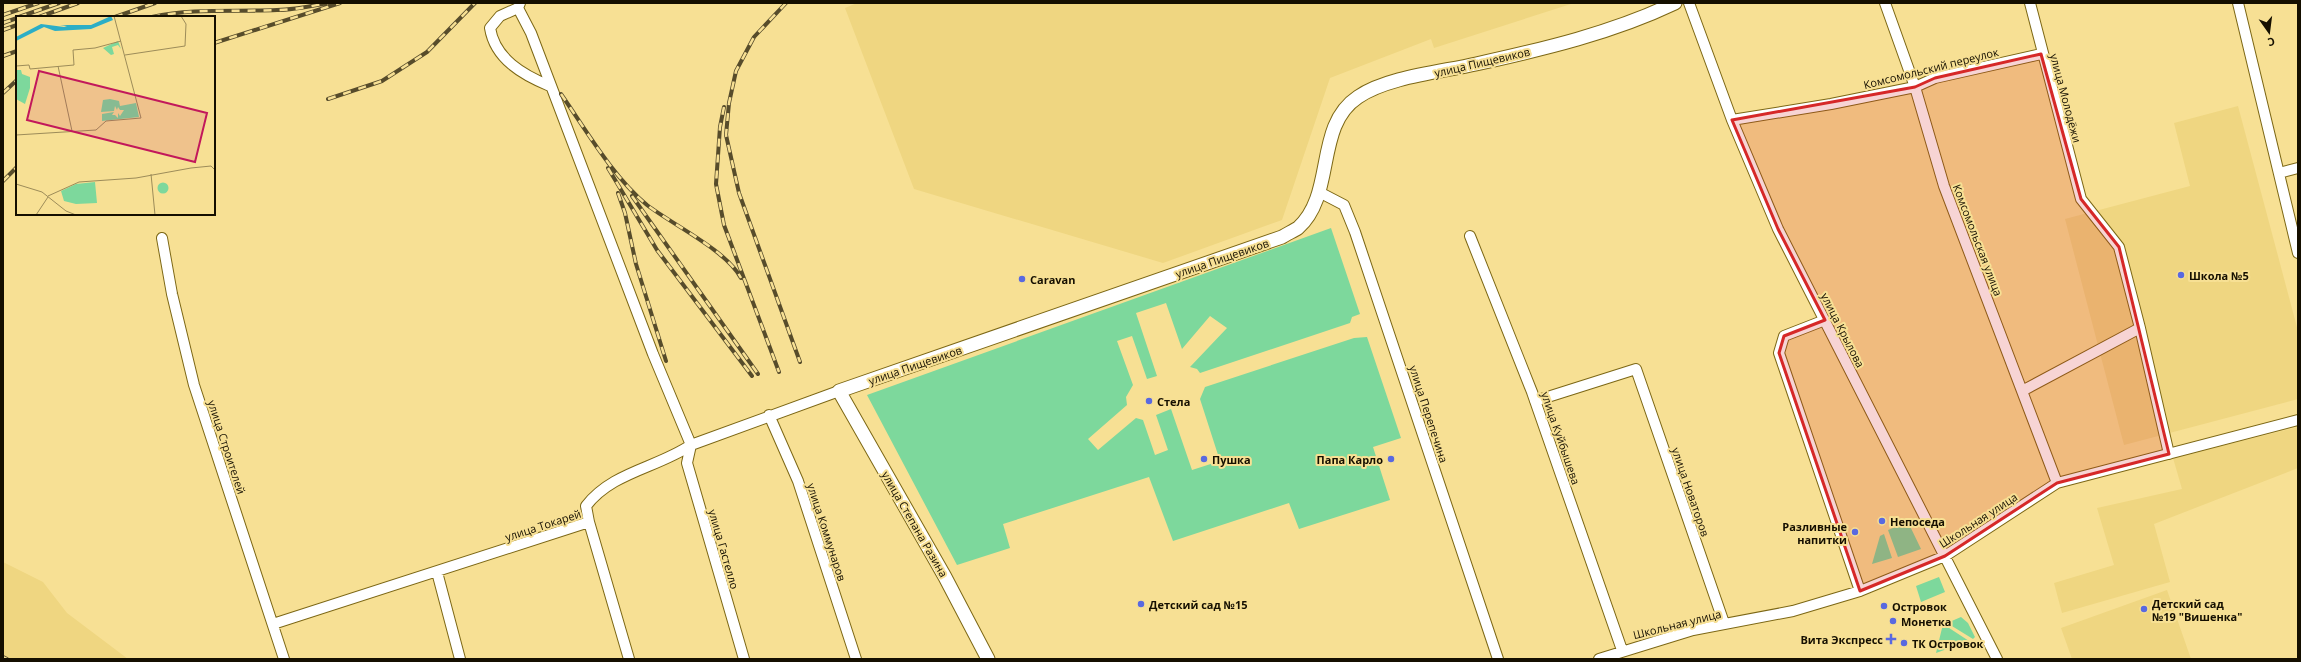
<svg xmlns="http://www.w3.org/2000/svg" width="2301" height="662" viewBox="0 0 2301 662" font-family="'Open Sans',sans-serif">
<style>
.built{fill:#efd681}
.green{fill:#7dd89c}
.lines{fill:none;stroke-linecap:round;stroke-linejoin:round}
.minor-casing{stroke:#7c6715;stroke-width:12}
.major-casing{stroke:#7c6715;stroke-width:15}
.minor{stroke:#fff;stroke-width:10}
.major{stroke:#fff;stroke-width:13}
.rail-casing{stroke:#574c2b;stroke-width:4}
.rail{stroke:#f7e094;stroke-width:2.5;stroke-dasharray:8;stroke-linecap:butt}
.marked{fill:#d62828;fill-opacity:0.2;stroke:#d62828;stroke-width:3;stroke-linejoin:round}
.poi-dot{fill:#5969e0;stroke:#f7e094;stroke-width:1.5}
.labels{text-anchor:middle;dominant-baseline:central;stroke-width:4;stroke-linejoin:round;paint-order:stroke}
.street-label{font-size:11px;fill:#150f00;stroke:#f7e094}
.poi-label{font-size:11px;font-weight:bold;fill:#150f00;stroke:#f7e094;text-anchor:start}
.inset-road{fill:none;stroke:#9d8c59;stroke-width:1}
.view{fill:#c2185b;fill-opacity:0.15;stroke:#c2185b;stroke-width:2}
.inset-edge{fill:none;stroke:#150f00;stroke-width:2}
</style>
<rect width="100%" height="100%" fill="#f7e094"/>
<path class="built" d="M 857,3 L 1574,3 L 1434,48 L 1431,39 L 1330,78 L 1282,220 L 1163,263 L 914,189 L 845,8 Z
M 2238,106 L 2298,331 L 2298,399 L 2124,445 L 2065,219 L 2190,186 L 2174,123 Z
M 2298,427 L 2298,468 L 2154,524 L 2170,582 L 2062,613 L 2054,583 L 2114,565 L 2097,508 L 2182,489 L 2173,458 Z
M 3,562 L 43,582 L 67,613 L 128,659 L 3,659 Z
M 2167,590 L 2191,659 L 2072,659 L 2061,628 Z"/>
<path class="green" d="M 1331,228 L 1360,314 L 1352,317 L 1350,323 L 1200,373 L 1197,369 L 1190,367 L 1227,328 L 1210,316 L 1182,349 L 1166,303 L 1136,313 L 1157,376 L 1147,379 L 1132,336 L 1117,341 L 1133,385 L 1126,397 L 1127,405 L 1088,439 L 1098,450 L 1136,418 L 1143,420 L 1155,455 L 1168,450 L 1156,415 L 1171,409 L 1192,470 L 1220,461 L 1200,399 L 1205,387 L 1354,338 L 1367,337 L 1401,438 L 1373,447 L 1390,500 L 1299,529 L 1289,503 L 1173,541 L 1149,477 L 1003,524 L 1010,548 L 957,565 L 867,395 Z
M 1908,522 L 1921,549 L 1898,557 L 1888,530 Z
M 1884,534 L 1892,558 L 1872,564 L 1880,536 Z
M 1939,577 L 1945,592 L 1921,602 L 1916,586 Z
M 1961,617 L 1968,623 L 1975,637 L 1973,639 L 1947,623 Z
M 1943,624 L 1969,641 L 1936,653 Z"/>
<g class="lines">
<g class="minor-casing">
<path id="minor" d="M 520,3 L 518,8 L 531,33 L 653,354 L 691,445
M 1689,3 L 1732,120 L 1778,229 L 1997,659
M 1885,3 L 1915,87 L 1944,186 L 2057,483
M 2238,3 L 2298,253
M 518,8 L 500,16 L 490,28 C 495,59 523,75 550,86
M 1732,120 L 1831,104 L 1915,87 L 1935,78 L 2041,54
M 2279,173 L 2298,168
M 1319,192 L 1344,205 L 1355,232 L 1498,659
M 1470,236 L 1532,392 L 1622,650
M 162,238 L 172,294 L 194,385 L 284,659
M 1825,320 L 1784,336 L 1779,353 L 1860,591
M 2140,328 L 2169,454
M 2022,391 L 2140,328 L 2119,247 L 2081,199 L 2030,3
M 1535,401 L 1636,369 L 1724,623
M 769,415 L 798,481 L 856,659
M 691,445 L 687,463 L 744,659
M 589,522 L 586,506 C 612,472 657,468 691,445 L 839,391
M 437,572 L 460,659
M 273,624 L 589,522 L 629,659
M 1599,659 L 1693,630 L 1793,611 L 1860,591 L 1945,556 L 2057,483 L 2298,420"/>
</g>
<g class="major-casing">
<path id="major" d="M 988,659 L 945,577 L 839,391 L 1282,237 C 1287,234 1293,231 1298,228 C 1336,194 1314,126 1358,97 C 1387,77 1441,72 1476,64 C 1544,49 1612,33 1675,3"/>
</g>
<use href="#minor" class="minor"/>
<use href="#major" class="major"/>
<g class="rail-casing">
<path id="rail" d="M 786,3 L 754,37 L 736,71 L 729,103 L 726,135 L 739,193 L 800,362
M 3,15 L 38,3
M 19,17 L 59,3
M 39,17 L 78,3
M 115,17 L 155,3
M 152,17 C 194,8 234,12 277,10 C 294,10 312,6 328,3
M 3,23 L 17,18
M 3,30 L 17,25
M 214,43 L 340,3
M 3,56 L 17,51
M 3,93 L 17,80
M 561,94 C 586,130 613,177 647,205 C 673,225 726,250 741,278
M 328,99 L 382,81 L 427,52 L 475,3
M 724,107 L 720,127 L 716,184 L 724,225 L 779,372
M 608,168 L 657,250 L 752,376
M 3,181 L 17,167
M 618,193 L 625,213 L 636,264 L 666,361
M 632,196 L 758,374
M 3,657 L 7,659"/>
</g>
<use href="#rail" class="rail"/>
</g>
<path class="marked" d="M 2041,54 L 2081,199 L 2119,247 L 2169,454 L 2057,483 L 1945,556 L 1860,591 L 1779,353 L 1784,336 L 1825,320 L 1778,229 L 1732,120 L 1915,87 L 1935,78 Z"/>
<g class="poi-dot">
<circle cx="2181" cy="275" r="4"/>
<circle cx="1022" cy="279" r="4"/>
<circle cx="1149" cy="401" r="4"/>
<circle cx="1204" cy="459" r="4"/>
<circle cx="1391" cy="459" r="4"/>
<circle cx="1882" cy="521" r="4"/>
<circle cx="1855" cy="532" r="4"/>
<circle cx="1141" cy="604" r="4"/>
<circle cx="1884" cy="606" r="4"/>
<circle cx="2144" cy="609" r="4"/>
<circle cx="1893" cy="621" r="4"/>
<path d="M1889 633h4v4h4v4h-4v4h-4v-4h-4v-4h4z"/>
<circle cx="1904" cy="643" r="4"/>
</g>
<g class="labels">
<g class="street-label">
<text transform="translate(1482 62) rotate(-13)">улица Пищевиков</text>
<text transform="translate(1931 68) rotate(-14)">Комсомольский переулок</text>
<text transform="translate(2066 98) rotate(75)">улица Молодёжи</text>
<text transform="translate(1978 240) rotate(69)">Комсомольская улица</text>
<text transform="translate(1222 258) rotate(-19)">улица Пищевиков</text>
<text transform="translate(1843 330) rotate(63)">улица Крылова</text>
<text transform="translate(915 365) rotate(-19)">улица Пищевиков</text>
<text transform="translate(1429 414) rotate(72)">улица Перепечина</text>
<text transform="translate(1561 438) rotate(71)">улица Куйбышева</text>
<text transform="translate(227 447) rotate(72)">улица Строителей</text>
<text transform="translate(1691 492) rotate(71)">улица Новаторов</text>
<text transform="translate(1978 520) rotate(-33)">Школьная улица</text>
<text transform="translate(915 524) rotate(60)">улица Степана Разина</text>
<text transform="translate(543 525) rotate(-18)">улица Токарей</text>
<text transform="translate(827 532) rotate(72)">улица Коммунаров</text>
<text transform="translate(724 549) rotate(74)">улица Гастелло</text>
<text transform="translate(1677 624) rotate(-14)">Школьная улица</text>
</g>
<g class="poi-label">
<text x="2189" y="275">Школа №5</text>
<text x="1030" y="279">Caravan</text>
<text x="1157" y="401">Стела</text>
<text x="1212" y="459">Пушка</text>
<text x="1383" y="459" text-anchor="end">Папа Карло</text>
<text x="1890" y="521">Непоседа</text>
<text x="1847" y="526" text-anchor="end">Разливные<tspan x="1847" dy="13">напитки</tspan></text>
<text x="2152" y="603">Детский сад<tspan x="2152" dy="13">№19 "Вишенка"</tspan></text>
<text x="1149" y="604">Детский сад №15</text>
<text x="1892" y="606">Островок</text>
<text x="1901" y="621">Монетка</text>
<text x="1883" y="639" text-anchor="end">Вита Экспресс</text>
<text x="1912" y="643">ТК Островок</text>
</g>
</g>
<g transform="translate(16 16)">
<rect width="199" height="199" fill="#f7e094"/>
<path d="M 102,25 L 105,33 L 102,29 L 96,31 L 98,38 L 95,39 L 87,32 ZM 0,54 L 5,54 L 6,58 L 14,61 L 14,72 L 9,88 L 0,83 ZM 94,83 L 103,85 L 104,90 L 120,87 L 123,101 L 86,105 L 86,98 L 98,96 L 96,99 L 99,99 L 102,102 L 102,97 L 104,100 L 108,94 L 104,94 L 102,91 L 101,94 L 99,90 L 98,95 L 85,96 L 87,84 ZM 79,166 L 81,187 L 60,188 L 48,185 L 45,175 L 60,168 ZM141.5 172a5.5 5.5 0 1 1 11 0a5.5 5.5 0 1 1-11 0Z" fill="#7dd89c"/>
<path d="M 95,0 L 97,4 L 75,13 L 39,15 L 28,11 L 0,25 L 0,21 L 25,8 L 48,11 L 51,10 L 44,9 L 75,9 Z" fill="#2caec6"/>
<path class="inset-road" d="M 109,39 L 169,30 L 170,8 L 165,0M 0,50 L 13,49 L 14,53 L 58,49 L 57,34 L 79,32 L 105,25M 42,50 L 56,115M 0,119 L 80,114 L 90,105 L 125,102 L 98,0M 135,158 L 139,199M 0,168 L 26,176 L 50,195 L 60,199M 32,180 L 63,166 L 120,162 L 175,152 L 195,150 L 199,154M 20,199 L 32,181"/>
<path class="view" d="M 23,55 L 191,97 L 179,146 L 11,104 Z"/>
<rect width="199" height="199" class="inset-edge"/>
</g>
<rect width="2301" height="662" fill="none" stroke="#150f00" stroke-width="8"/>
<g transform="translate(2269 32) rotate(166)" stroke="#f7e094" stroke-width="3" paint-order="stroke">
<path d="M0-3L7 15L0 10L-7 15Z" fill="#150f00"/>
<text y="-6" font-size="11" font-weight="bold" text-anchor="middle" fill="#150f00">С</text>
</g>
</svg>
